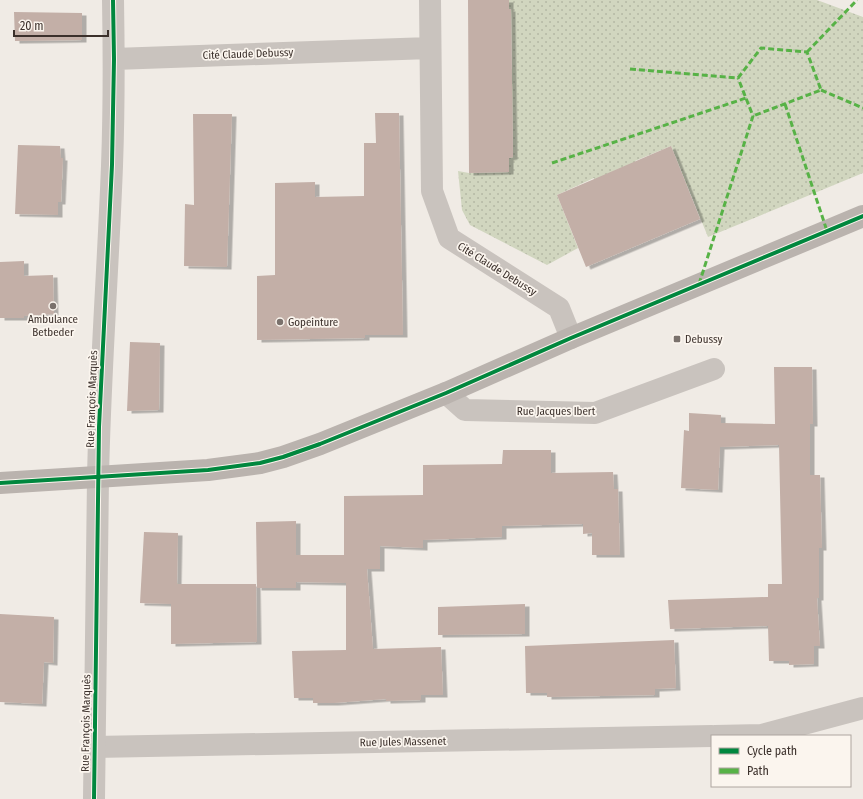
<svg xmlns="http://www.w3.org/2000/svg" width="863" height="799" viewBox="0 0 863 799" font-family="'Fira Sans Condensed',sans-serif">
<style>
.park{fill:url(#park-dots)}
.building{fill:#c3afa7;filter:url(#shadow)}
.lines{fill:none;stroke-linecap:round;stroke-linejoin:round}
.minor{stroke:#c9c3be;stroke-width:22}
.tertiary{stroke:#c9c3be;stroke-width:22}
.secondary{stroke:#bab3ae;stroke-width:22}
.quiet{stroke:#57b246;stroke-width:3;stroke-dasharray:6 3;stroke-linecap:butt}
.cycleway-casing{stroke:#fbf5ee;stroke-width:6}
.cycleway{stroke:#00873e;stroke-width:4}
.poi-dot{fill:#7a716c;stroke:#fbf5ee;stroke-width:1.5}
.labels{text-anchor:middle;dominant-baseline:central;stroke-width:3.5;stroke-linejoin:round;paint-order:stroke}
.street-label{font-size:11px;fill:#3b302b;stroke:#fbf5ee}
.poi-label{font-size:11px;fill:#3b302b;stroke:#fbf5ee;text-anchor:start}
</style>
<defs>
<pattern id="park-dots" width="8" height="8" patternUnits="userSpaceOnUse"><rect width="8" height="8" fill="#d1d6bf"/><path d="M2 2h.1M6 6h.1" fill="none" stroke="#b4b8a4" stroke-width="1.8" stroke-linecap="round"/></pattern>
<filter id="shadow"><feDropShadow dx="4.5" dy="2.5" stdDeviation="0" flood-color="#0004"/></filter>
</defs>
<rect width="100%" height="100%" fill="#f0ebe5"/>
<path class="park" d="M 509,0 L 817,0 L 863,17 L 863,173 L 708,237 L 671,146 L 635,161 L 636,165 L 596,182 L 594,178 L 557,195 L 578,248 L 547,265 L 470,225 L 462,210 L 458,171 L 469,173 L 509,172 L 509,158 L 513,157 L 512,96 L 509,70 L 512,69 L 511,9 L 509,9 Z"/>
<path class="building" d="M 468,0 L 509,0 L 509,9 L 511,9 L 513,157 L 509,158 L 509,172 L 469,173 Z
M 14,12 L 82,13 L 82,40 L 15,41 Z
M 375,113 L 399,113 L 403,335 L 365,335 L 365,338 L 257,340 L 257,276 L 275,275 L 275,183 L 315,182 L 315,197 L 364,196 L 364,143 L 376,143 Z
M 193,114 L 232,114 L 227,267 L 184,266 L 185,204 L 194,205 Z
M 18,145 L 60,146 L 61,158 L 63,158 L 61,202 L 58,202 L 58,215 L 15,214 Z
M 671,146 L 700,219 L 586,267 L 557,195 Z
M 24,261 L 24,276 L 53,275 L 54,314 L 24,316 L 24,318 L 0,318 L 0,262 Z
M 130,342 L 160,343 L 159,410 L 127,411 Z
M 774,367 L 812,367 L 813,424 L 810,424 L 810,475 L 820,475 L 822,548 L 819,548 L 819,598 L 817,598 L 820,646 L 814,646 L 814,664 L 789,665 L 789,661 L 769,661 L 768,626 L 670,629 L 668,600 L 768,597 L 768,584 L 782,584 L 779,445 L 720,447 L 718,490 L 681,488 L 684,430 L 689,431 L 689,413 L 721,415 L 721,423 L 775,424 Z
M 503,450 L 551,450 L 551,473 L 613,472 L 614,489 L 618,489 L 620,555 L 592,555 L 592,533 L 583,534 L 583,524 L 502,526 L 502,537 L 423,540 L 423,548 L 380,546 L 380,569 L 367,569 L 373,649 L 441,647 L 443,695 L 421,695 L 421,700 L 386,701 L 386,699 L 334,703 L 313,703 L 313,698 L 294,698 L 292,651 L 346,650 L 346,583 L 296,582 L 296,588 L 257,588 L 256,522 L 296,521 L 296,555 L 344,555 L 344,496 L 423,495 L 423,465 L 502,464 Z
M 144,532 L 178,533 L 177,584 L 256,584 L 257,642 L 171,644 L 171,604 L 140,603 Z
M 525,604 L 525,634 L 438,635 L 438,607 Z
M 0,614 L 54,617 L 53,663 L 44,662 L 42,704 L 0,702 Z
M 674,640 L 676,688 L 655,689 L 655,695 L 547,697 L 547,693 L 526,693 L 525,646 Z"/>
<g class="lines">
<path class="minor" d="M 430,0 L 432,191 L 449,238 L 559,308 L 571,338
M 114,59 L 430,48
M 446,393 L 465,410 L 595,413 L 714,369
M 98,478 C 100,374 108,270 112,166 C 114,111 114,55 113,0
M 715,736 L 762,735 L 863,708
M 94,747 L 712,736"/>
<path class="tertiary" d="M 94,799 L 98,478"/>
<path class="secondary" d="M 0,483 L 208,470 L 260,463 L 283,457 L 320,444 L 446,393 L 571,338 L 863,216"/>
<path class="quiet" d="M 807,52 L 857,0
M 630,69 L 738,78
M 738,78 L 761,48 L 807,52 L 821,90 L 753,116
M 821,90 L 863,108
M 785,104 L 827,231
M 552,163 L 746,98
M 699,284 L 753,116 L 738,78"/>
<g class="cycleway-casing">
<path id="cycleway" d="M 0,483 L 208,470 L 260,463 L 283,457 L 320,444 L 446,393 L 571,338 L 863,216
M 94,799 L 99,427 L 112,165 L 114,59 L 113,0"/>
</g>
<use href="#cycleway" class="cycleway"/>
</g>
<g class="poi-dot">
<circle cx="53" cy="306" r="4"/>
<circle cx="280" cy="322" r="4"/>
<rect x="673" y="335" width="8" height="8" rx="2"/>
</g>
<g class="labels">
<g class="street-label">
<text transform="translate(248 54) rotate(-2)">Cité Claude Debussy</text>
<text transform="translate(497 269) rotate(32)">Cité Claude Debussy</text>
<text transform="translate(92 399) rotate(-88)">Rue François Marquès</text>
<text x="556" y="411">Rue Jacques Ibert</text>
<text transform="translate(86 723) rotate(-89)">Rue François Marquès</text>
<text transform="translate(403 742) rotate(-1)">Rue Jules Massenet</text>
</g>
<g class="poi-label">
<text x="53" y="319" text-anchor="middle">Ambulance<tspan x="53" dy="13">Betbeder</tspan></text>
<text x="288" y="322">Gopeinture</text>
<text x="685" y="339">Debussy</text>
</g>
</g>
<rect x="711" y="735" width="140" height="52" fill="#fbf5ee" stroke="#aea6a0"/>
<rect x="719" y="748" width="20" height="6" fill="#00873e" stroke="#aea6a0"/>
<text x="747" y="755" font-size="12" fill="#3b302b">Cycle path</text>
<rect x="719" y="768" width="20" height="6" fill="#57b246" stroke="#aea6a0"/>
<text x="747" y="775" font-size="12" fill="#3b302b">Path</text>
<path d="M14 30v6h94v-6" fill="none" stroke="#3b302b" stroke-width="2"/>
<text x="20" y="30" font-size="12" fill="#3b302b" stroke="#fbf5ee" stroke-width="3" paint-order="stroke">20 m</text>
</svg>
